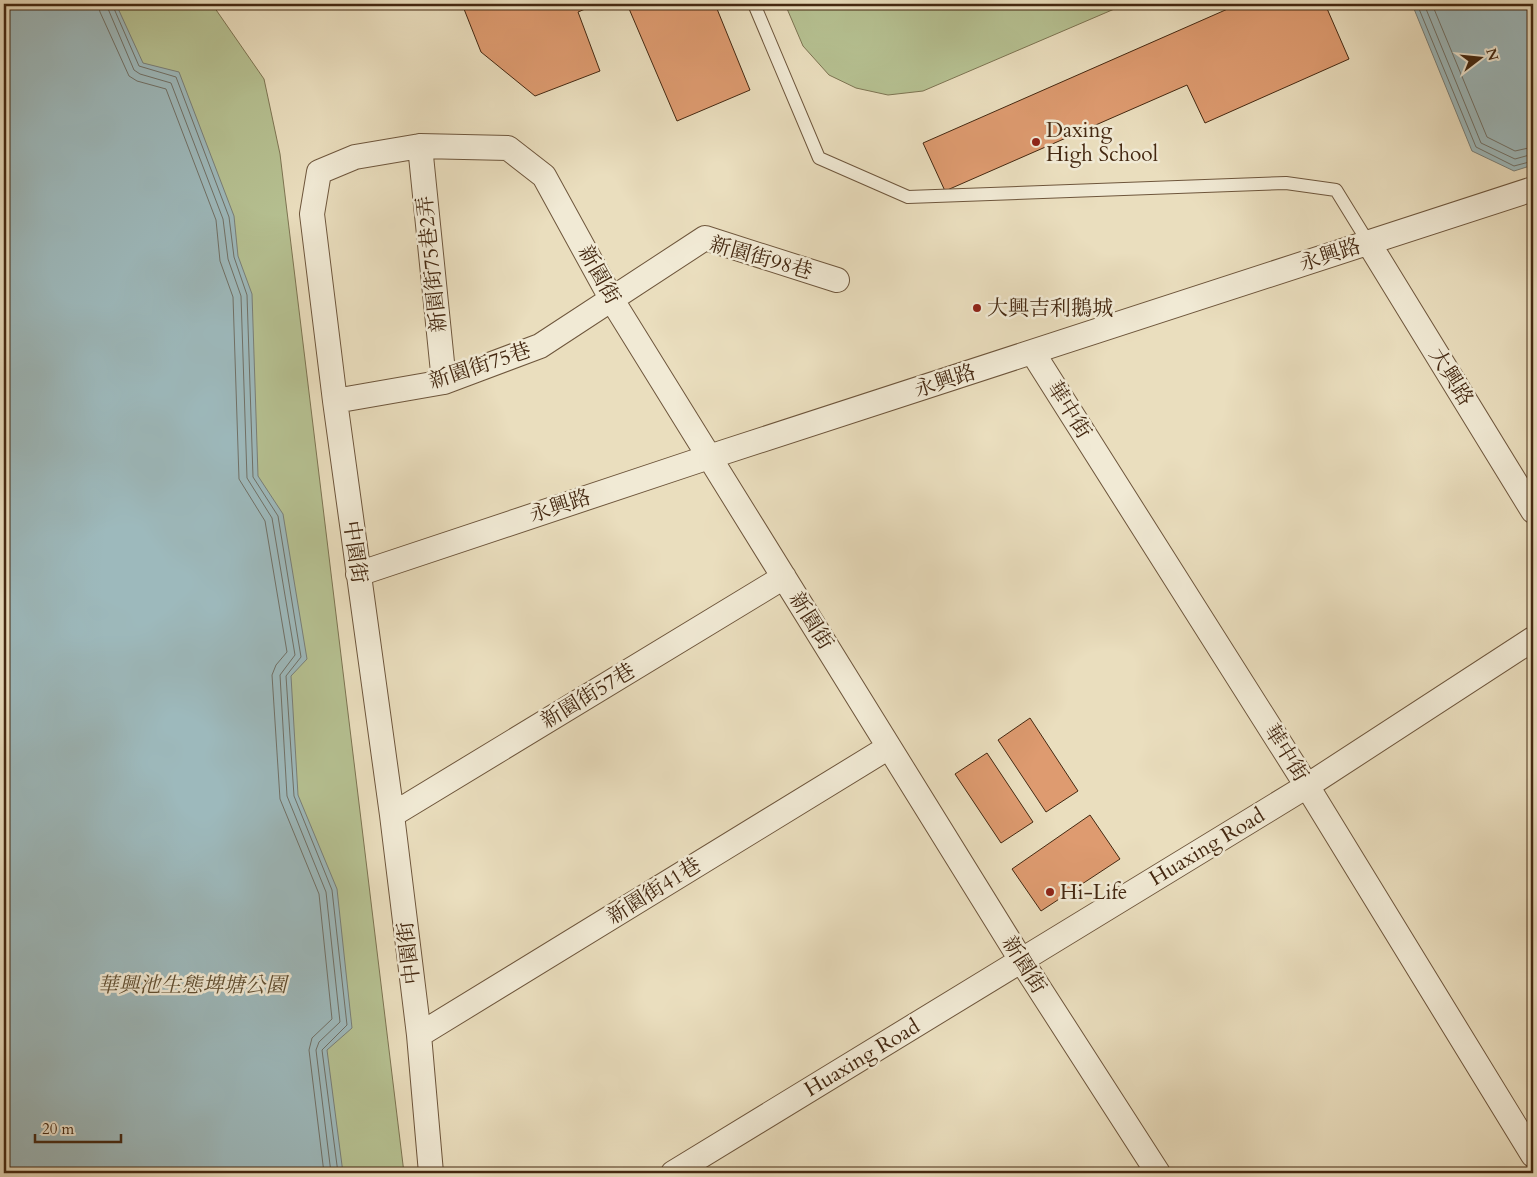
<svg xmlns="http://www.w3.org/2000/svg" width="1537" height="1177" viewBox="0 0 1537 1177" font-family="Cardo,'Noto Serif TC',serif">
<style>
.green{fill:#b6c192;stroke:#7d7452}
.water{fill:#9db9bc;stroke:#797f78}
.lines{fill:none;stroke-linecap:round;stroke-linejoin:round}
.shore{stroke:#707066;stroke-width:1}
.building{fill:#de9b70;stroke:#442811}
.service-casing{stroke:#6e563c;stroke-width:14}
.minor-casing{stroke:#6e563c;stroke-width:26}
.service{stroke:#f1ead5;stroke-width:12}
.minor{stroke:#f1ead5;stroke-width:24}
.poi-dot{fill:#8f2418;stroke:#f1ead5;stroke-width:2}
.labels{text-anchor:middle;dominant-baseline:central;stroke-width:5;stroke-linejoin:round;paint-order:stroke}
.poi-label{font-size:21px;fill:#442811;stroke:#f1ead5;text-anchor:start}
.street-label{font-size:21px;fill:#442811;stroke:#f1ead5}
.park-label{font-size:21px;font-style:italic;fill:#604e31;stroke:#f1ead5}
</style>
<rect width="100%" height="100%" fill="#eadebe"/>
<filter id="stains"><feTurbulence type="fractalNoise" baseFrequency=".004" numOctaves="4"/><feColorMatrix values="0 0 0 0 .2 0 0 0 0 .09 0 0 0 0 .02 0 0 0 .5 -.17"/></filter>
<radialGradient id="worn" r=".72"><stop offset=".6" stop-color="#630" stop-opacity="0"/><stop offset="1" stop-color="#630" stop-opacity=".3"/></radialGradient>
<path class="green" d="M 4,4 L 212,4 L 264,79 L 280,154 L 404,1173 L 4,1173 Z
M 785,4 L 1126,4 L 923,91 L 888,95 L 856,88 L 829,75 L 803,46 Z"/>
<path class="water" d="M 4,4 L 116,4 L 143,63 L 179,72 L 234,216 L 238,256 L 252,294 L 258,476 L 283,514 L 307,659 L 291,676 L 298,795 L 337,889 L 352,1028 L 327,1050 L 343,1173 L 4,1173 Z
M 1412,4 L 1533,4 L 1533,165 L 1514,171 L 1472,151 Z"/>
<g class="lines">
<path class="shore" d="M 98,4 L 100,12 L 129,76 L 137,81 L 166,89 L 216,220 L 220,261 L 233,297 L 239,479 L 265,521 L 287,652 L 276,665 L 272,675 L 280,799 L 319,894 L 332,1019 L 312,1038 L 309,1050 L 324,1173
M 106,4 L 134,70 L 140,74 L 171,83 L 223,219 L 228,259 L 241,296 L 247,478 L 272,518 L 295,655 L 280,675 L 287,796 L 326,892 L 340,1022 L 319,1042 L 316,1050 L 331,1173
M 112,4 L 139,66 L 176,77 L 229,217 L 234,257 L 247,295 L 253,477 L 278,516 L 301,657 L 286,676 L 294,796 L 332,890 L 347,1025 L 322,1050 L 338,1173
M 1417,4 L 1476,147 L 1514,166 L 1533,161
M 1424,4 L 1481,143 L 1515,159 L 1533,154
M 1432,4 L 1487,137 L 1515,151 L 1533,147"/>
</g>
<path class="building" d="M 462,4 L 597,4 L 578,12 L 600,71 L 535,96 L 481,52 Z
M 627,4 L 715,4 L 750,90 L 677,121 Z
M 1239,4 L 1325,4 L 1349,59 L 1205,123 L 1187,85 L 945,191 L 923,143 Z
M 1030,718 L 1078,791 L 1046,812 L 998,740 Z
M 987,753 L 1033,822 L 1001,843 L 955,774 Z
M 1090,815 L 1120,859 L 1041,911 L 1012,869 Z"/>
<g class="lines">
<g class="service-casing">
<path id="service" d="M 754,4 L 819,158 L 908,197 L 1286,183 L 1336,190 L 1368,242"/>
</g>
<g class="minor-casing">
<path id="minor" d="M 420,146 L 444,382
M 1368,242 L 1533,511
M 1033,353 L 1307,786 L 1533,1155
M 335,401 L 444,382 L 540,346 L 705,238 L 837,280
M 358,574 L 709,457 L 1533,189
M 392,815 L 784,577
M 419,1035 L 889,747
M 431,1173 L 419,1035 L 392,815 L 335,401 L 312,214 L 319,172 L 355,157 L 420,146 L 508,148 L 544,176 L 612,300 L 1021,960 L 1158,1173
M 673,1173 L 1307,786 L 1533,639"/>
</g>
<use href="#service" class="service"/>
<use href="#minor" class="minor"/>
</g>
<g class="poi-dot">
<circle cx="1036" cy="142" r="5"/>
<circle cx="977" cy="308" r="5"/>
<circle cx="1050" cy="892" r="5"/>
</g>
<g class="labels">
<g class="poi-label">
<text x="1046" y="130">Daxing<tspan x="1046" dy="24">High School</tspan></text>
<text x="987" y="308">大興吉利鵝城</text>
<text x="1060" y="892">Hi-Life</text>
</g>
<g class="street-label">
<text transform="translate(1330 255) rotate(-18)">永興路</text>
<text transform="translate(761 258) rotate(16)">新園街98巷</text>
<text transform="translate(432 264) rotate(-96)">新園街75巷2弄</text>
<text transform="translate(599 275) rotate(61)">新園街</text>
<text transform="translate(480 366) rotate(-18)">新園街75巷</text>
<text transform="translate(1451 377) rotate(58)">大興路</text>
<text transform="translate(945 381) rotate(-18)">永興路</text>
<text transform="translate(1069 410) rotate(58)">華中街</text>
<text transform="translate(560 506) rotate(-18)">永興路</text>
<text transform="translate(355 552) rotate(82)">中園街</text>
<text transform="translate(811 621) rotate(58)">新園街</text>
<text transform="translate(588 696) rotate(-31)">新園街57巷</text>
<text transform="translate(1286 753) rotate(58)">華中街</text>
<text transform="translate(1207 847) rotate(-31)">Huaxing Road</text>
<text transform="translate(654 891) rotate(-32)">新園街41巷</text>
<text transform="translate(409 953) rotate(-97)">中園街</text>
<text transform="translate(1024 965) rotate(58)">新園街</text>
<text transform="translate(862 1058) rotate(-31)">Huaxing Road</text>
</g>
<g class="park-label">
<text x="192" y="985">華興池生態埤塘公園</text>
</g>
</g>
<rect width="1537" height="1177" fill="none" stroke="#eadebe" stroke-width="20"/>
<rect x="5" y="5" width="1527" height="1167" fill="none" stroke="#442811" stroke-width="2.5"/>
<rect x="10" y="10" width="1517" height="1157" fill="none" stroke="#442811"/>
<g transform="translate(1480 58) rotate(74)" stroke="#f1ead5" stroke-width="4" paint-order="stroke">
<path d="M0-4L9 19L0 12L-9 19Z" fill="#442811"/>
<text y="-8" font-size="14" font-weight="bold" text-anchor="middle" fill="#442811">N</text>
</g>
<path d="M35 1134v8h86v-8" fill="none" stroke="#442811" stroke-width="2.5"/>
<text x="42" y="1134" font-size="15" fill="#442811" stroke="#f1ead5" stroke-width="4" paint-order="stroke">20 m</text>
<rect width="100%" height="100%" filter="url(#stains)"/>
<rect width="100%" height="100%" fill="url(#worn)"/>
</svg>
